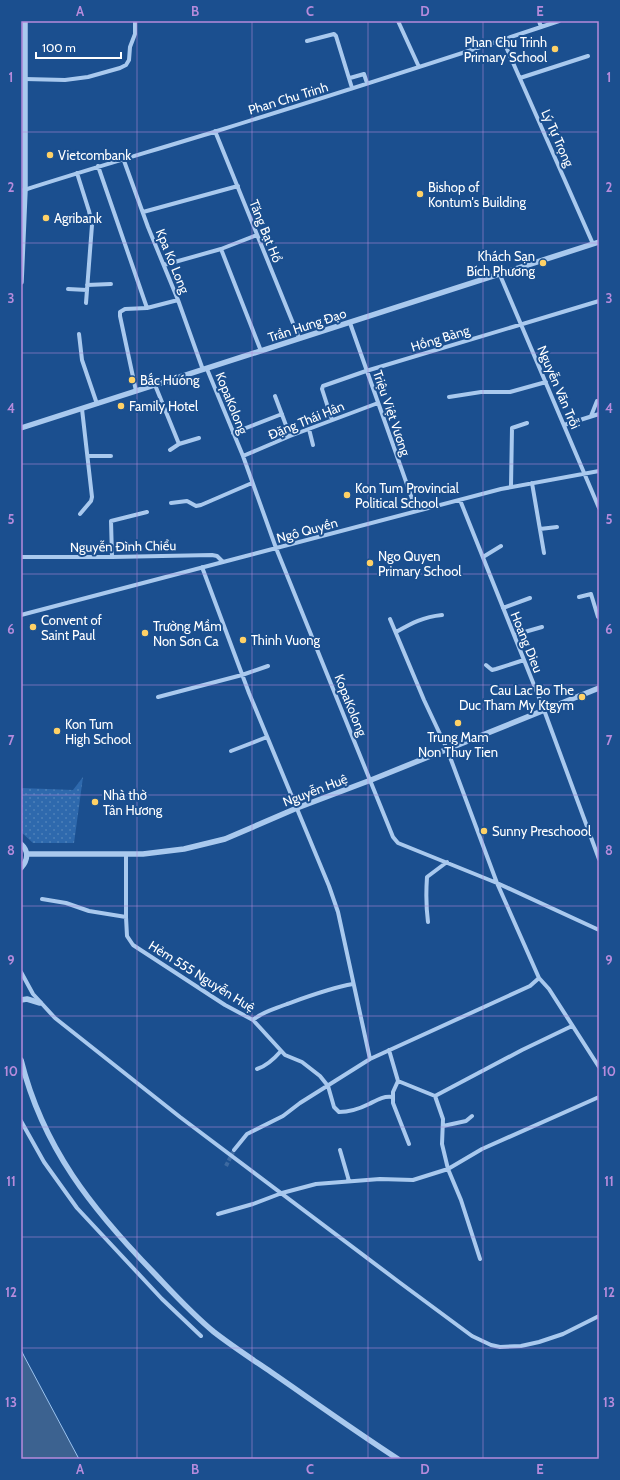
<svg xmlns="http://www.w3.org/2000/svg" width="620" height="1480" viewBox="0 0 620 1480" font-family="Cabin,sans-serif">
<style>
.green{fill:url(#green-dots)}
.water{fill:#3c6290;stroke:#9cc4f0}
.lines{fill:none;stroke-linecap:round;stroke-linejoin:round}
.minor-tunnel{stroke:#3d69a0;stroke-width:4;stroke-dasharray:4 2;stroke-linecap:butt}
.minor{stroke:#a9c9ee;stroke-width:4}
.tertiary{stroke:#a9c9ee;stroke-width:5.5}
.grid{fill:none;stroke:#b68bdc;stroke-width:1;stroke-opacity:0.55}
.poi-dot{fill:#ffd166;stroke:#1b4f8f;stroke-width:1.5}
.labels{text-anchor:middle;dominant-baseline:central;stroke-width:4;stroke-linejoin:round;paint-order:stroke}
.poi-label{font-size:13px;fill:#fff;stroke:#1b4f8f;text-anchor:start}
.street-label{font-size:13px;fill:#fff;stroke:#1b4f8f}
.neatline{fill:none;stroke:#b68bdc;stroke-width:1.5}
.grid-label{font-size:13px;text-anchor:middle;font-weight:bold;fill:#b68bdc}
</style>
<defs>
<pattern id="green-dots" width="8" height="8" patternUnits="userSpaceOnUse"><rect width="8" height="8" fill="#2e69ad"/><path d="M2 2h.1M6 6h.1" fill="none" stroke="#4d80b9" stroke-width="1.8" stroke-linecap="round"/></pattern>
</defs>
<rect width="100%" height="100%" fill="#1b4f8f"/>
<path class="green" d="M 83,777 L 74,843 L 33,843 L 21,832 L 21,801 L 22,788 L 73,790 Z"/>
<path class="water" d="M 21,1350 L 24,1356 L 79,1459 L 21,1459 Z"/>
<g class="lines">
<path class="minor-tunnel" d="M 226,1166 L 234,1150"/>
<path class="minor" d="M 398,21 L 419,67
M 539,21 L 541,27
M 503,40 L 593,244
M 307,41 L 334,34 L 336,36 L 352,88
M 350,78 L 364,74 L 367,83
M 520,78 L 588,56
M 25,79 L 65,80 L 88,77 L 120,68 L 126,65 L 129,60 L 130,47 L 135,34 L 135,21
M 215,131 L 299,338
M 123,158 L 148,227 L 178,300 L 203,370
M 98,166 L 147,308
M 77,173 L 89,211 L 92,225 L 86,303
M 21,191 C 86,170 152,151 217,131 C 332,95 446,59 559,21
M 143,212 L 238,186
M 221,249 L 261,351
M 164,265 L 221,249 L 257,235
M 500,275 L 599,508
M 87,285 L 111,284
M 68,289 L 87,290
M 350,323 L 416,510
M 79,334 L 82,360 L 97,404
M 207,369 L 243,456 L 276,548 L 393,837 L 398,843 L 497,883 L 599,930
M 155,385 L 179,444
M 136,391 L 120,316 L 120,312 L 125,309 L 147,308 L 178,300
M 275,396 L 290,436
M 449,397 L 481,392 L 510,392 L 546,382
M 591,416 L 597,401
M 332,420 L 322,389 L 323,386 L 366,371 L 599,301
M 564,425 L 599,414
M 309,429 L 313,445
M 233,433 L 282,414
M 170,450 L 179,444 L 199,438
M 88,456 L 111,456
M 243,456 L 290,436 L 378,403
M 532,483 L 544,553
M 511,486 L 512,428 L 527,423
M 460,500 L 544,710 L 599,859
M 171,503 L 187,501 L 196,506 L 201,505 L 252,483
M 80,514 L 91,501 L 92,497 L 82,409
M 540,529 L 557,527
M 21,557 L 112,557 L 212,555 L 217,556 L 223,562
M 112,557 L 111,521 L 147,512
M 483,557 L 501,546
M 202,567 L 249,693 L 329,886 L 338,912 L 370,1059
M 579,597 L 591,594 L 598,617
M 503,608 L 530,598
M 21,615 L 501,489 L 599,471
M 390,619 L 424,700 L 447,749 L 497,883 L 539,978 L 549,989 L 599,1067
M 396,632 C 412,623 423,617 442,615
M 514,635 L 542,627
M 486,665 L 492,670 L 496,669 L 524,660
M 158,697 L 242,675 L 268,666
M 231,751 L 267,737
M 126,854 L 126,917 L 127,936 L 133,945 L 225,1005 L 253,1020 L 285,1055 L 302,1062 L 320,1076 L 328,1086 L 334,1107 L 339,1112 C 350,1112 359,1109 369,1104 C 377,1100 383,1096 392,1097
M 42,899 L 66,903 L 89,911 L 126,917
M 428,922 C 426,907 426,892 427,877 L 447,862
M 21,972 L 33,994 L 55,1018 L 180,1117 L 399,1282 L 472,1336 L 491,1345 L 500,1347 L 521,1346 L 539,1342 L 563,1334 L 599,1316
M 253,1020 C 262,1012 275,1009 287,1004 C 309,996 330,988 353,984
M 389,1050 L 398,1081 L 435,1096 L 443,1119 L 442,1144 L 448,1169 L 461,1200 L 480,1259
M 257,1069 C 267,1066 274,1059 281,1051
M 398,1081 L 393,1092 L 393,1103 L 409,1144
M 435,1096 L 522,1050 L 572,1026
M 21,1121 L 44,1162 L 77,1208 L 162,1299 L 201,1336
M 443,1126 L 466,1121 L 472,1116
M 234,1150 L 247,1134 L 283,1116 L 300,1103 L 370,1059 L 530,986 L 539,978
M 340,1150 L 349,1181
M 218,1214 L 253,1204 L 282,1193 L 316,1184 L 380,1179 L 413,1180 L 448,1169 L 482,1149 L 599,1097"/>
<path class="tertiary" d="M 21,282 L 25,190 L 25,21
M 21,428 L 599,242
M 21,844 C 29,851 28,860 21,868
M 27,854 L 143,854 L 184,849 L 225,839 L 297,808 L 371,780 L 599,688
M 21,1000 L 27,999 L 40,1003
M 21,1060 C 43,1148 92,1209 154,1273 C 173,1293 192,1314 214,1332 C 232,1346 252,1359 271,1372 C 313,1401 355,1431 398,1459"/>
</g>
<path class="grid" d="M 137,21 L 137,1459M 252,21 L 252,1459M 368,21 L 368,1459M 483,21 L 483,1459M 21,132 L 599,132M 21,243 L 599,243M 21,353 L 599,353M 21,464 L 599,464M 21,574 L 599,574M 21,685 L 599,685M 21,795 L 599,795M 21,906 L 599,906M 21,1016 L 599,1016M 21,1127 L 599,1127M 21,1237 L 599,1237M 21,1348 L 599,1348"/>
<g class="poi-dot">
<circle cx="555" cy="49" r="4"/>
<circle cx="50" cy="155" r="4"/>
<circle cx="420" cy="194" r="4"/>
<circle cx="46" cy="218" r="4"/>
<circle cx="543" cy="263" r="4"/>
<circle cx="132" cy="380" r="4"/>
<circle cx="121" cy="406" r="4"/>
<circle cx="347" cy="495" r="4"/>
<circle cx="370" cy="563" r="4"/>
<circle cx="33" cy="627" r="4"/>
<circle cx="145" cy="633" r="4"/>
<circle cx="243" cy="640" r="4"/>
<circle cx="582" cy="697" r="4"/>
<circle cx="458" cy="723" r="4"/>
<circle cx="57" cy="731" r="4"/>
<circle cx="95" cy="802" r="4"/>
<circle cx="484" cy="831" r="4"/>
</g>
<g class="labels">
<g class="poi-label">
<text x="547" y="42" text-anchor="end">Phan Chu Trinh<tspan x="547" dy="15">Primary School</tspan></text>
<text x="58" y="155">Vietcombank</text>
<text x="428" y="187">Bishop of<tspan x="428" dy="15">Kontum's Building</tspan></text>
<text x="54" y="218">Agribank</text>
<text x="535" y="256" text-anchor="end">Khách Sạn<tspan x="535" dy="15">Bích Phương</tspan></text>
<text x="140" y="380">Bắc Húóng</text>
<text x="129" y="406">Family Hotel</text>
<text x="355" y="488">Kon Tum Provincial<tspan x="355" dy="15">Political School</tspan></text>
<text x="378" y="556">Ngo Quyen<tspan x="378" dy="15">Primary School</tspan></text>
<text x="41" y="620">Convent of<tspan x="41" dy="15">Saint Paul</tspan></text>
<text x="153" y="626">Trường Mầm<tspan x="153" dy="15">Non Sơn Ca</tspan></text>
<text x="251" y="640">Thinh Vuong</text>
<text x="574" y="690" text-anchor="end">Cau Lac Bo The<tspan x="574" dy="15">Duc Tham My Ktgym</tspan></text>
<text x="65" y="724">Kon Tum<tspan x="65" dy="15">High School</tspan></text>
<text x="458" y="737" text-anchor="middle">Trung Mam<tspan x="458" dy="15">Non Thuy Tien</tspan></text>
<text x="103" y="795">Nhà thờ<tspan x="103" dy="15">Tân Hương</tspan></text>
<text x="492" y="831">Sunny Preschoool</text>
</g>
<g class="street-label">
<text transform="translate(288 98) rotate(-17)">Phan Chu Trinh</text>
<text transform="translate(558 138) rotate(66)">Lý Tự Trọng</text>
<text transform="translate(266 231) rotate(68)">Tăng Bạt Hổ</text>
<text transform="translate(173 261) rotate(68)">Kpa Ko Long</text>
<text transform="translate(307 325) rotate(-18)">Trần Hưng Đạo</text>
<text transform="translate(440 338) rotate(-17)">Hồng Bàng</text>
<text transform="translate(559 387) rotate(67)">Nguyễn Văn Trỗi</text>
<text transform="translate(232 403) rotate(68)">KopaKolong</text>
<text transform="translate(392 413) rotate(71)">Triệu Việt Vương</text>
<text transform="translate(306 420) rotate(-22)">Đặng Thái Hân</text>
<text transform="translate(307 530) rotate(-15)">Ngô Quyền</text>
<text transform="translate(123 546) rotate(-1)">Nguyễn Đình Chiểu</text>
<text transform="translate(527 642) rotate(68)">Hoang Dieu</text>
<text transform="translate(351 705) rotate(68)">KopaKolong</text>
<text transform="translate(315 790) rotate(-21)">Nguyễn Huệ</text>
<text transform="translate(202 976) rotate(32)">Hẻm 555 Nguyễn Huệ</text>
</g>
</g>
<rect width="620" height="1480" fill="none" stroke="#1b4f8f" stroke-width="44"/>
<path d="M36 52v6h85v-6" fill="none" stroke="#ffffff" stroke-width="2"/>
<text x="42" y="52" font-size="12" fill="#ffffff" stroke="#1b4f8f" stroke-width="3" paint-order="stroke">100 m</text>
<rect x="22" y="22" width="576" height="1436" class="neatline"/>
<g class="grid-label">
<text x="80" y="16">A</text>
<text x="195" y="16">B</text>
<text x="310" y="16">C</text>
<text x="425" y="16">D</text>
<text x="540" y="16">E</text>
<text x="11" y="82">1</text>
<text x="609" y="82">1</text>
<text x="11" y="192">2</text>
<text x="609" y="192">2</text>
<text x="11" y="303">3</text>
<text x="609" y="303">3</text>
<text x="11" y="413">4</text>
<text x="609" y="413">4</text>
<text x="11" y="524">5</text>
<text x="609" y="524">5</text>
<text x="11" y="634">6</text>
<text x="609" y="634">6</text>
<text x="11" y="745">7</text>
<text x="609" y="745">7</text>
<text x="11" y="855">8</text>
<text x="609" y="855">8</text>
<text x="11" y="965">9</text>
<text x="609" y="965">9</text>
<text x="11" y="1076">10</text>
<text x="609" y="1076">10</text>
<text x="11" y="1186">11</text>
<text x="609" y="1186">11</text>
<text x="11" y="1297">12</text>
<text x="609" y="1297">12</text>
<text x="11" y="1407">13</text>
<text x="609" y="1407">13</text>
<text x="80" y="1474">A</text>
<text x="195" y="1474">B</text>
<text x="310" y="1474">C</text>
<text x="425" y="1474">D</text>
<text x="540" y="1474">E</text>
</g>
</svg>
